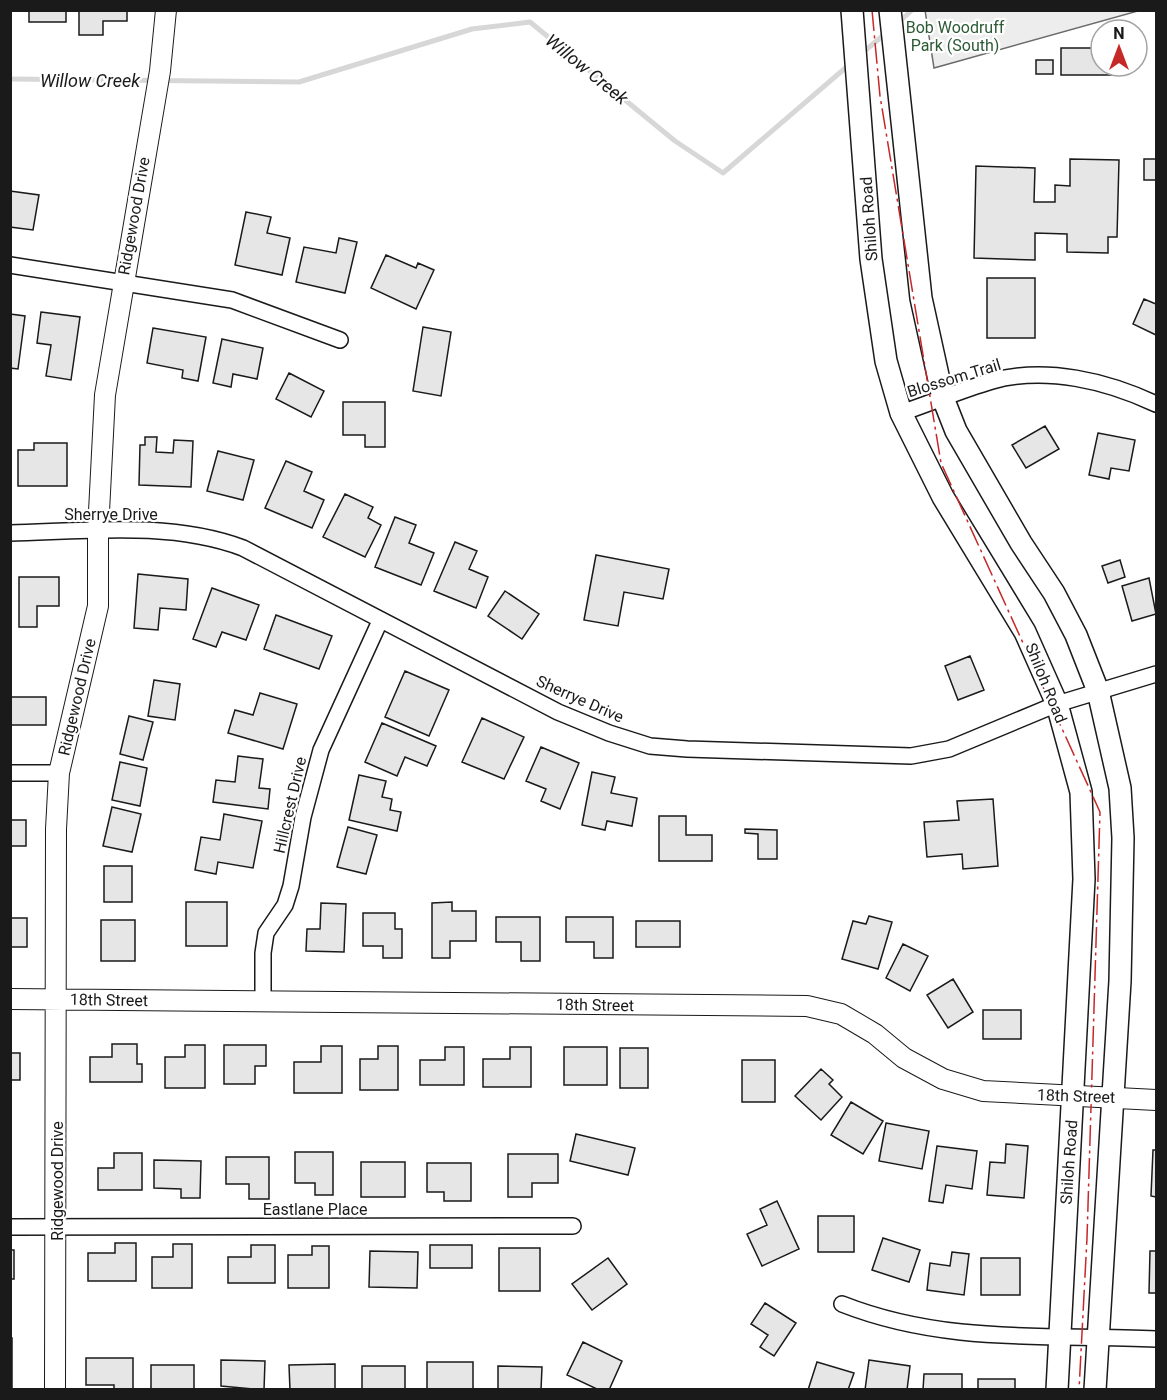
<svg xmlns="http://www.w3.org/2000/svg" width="1167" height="1400" viewBox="0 0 1167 1400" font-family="Roboto,sans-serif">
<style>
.built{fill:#ededed;stroke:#6a6a6a;stroke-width:1.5}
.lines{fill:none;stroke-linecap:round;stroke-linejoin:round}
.stream{stroke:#d7d7d7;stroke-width:5}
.building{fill:#e6e6e6;stroke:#1a1a1a;stroke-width:1.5}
.minor-casing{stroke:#1a1a1a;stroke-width:18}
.tertiary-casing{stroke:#1a1a1a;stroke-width:22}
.secondary-casing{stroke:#1a1a1a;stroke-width:24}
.minor{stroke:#fff;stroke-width:15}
.tertiary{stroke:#fff;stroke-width:20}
.secondary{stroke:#fff;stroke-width:21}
.power{stroke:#c62828;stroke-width:1.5;stroke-dasharray:21 4.5 3 4.5;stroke-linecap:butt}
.labels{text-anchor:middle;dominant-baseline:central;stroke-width:4.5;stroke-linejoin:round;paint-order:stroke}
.park-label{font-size:16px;fill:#2b5a34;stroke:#fff}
.street-label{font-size:16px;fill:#1a1a1a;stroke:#fff}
.water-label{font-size:18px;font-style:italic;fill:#1a1a1a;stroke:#fff}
</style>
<rect width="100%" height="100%" fill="#fff"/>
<path class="built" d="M 925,10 L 1138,10 L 1138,11 L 934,68 Z"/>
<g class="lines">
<path class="stream" d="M 898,23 L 912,10
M 861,54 L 886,33
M 10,79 L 299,82 L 472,29 L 530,22 L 675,141 L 723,173 L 850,64"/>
</g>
<path class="building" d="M 29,10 L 66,10 L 66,22 L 29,22 Z
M 79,10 L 127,10 L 127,21 L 103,21 L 103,35 L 79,35 Z
M 1061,48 L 1101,48 L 1101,66 L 1111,66 L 1111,75 L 1061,75 Z
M 1036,60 L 1053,60 L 1053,74 L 1036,74 Z
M 1070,159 L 1119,160 L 1117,237 L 1108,237 L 1108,253 L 1067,252 L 1067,234 L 1035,233 L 1035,260 L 974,258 L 976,166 L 1035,168 L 1034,202 L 1055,202 L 1055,185 L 1070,186 Z
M 1144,159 L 1156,159 L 1156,180 L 1144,180 Z
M 10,191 L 39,195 L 33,230 L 10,227 Z
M 246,212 L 271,217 L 267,233 L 290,238 L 282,275 L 235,265 Z
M 339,238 L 357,242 L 345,293 L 296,282 L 304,247 L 336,253 Z
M 386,255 L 416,268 L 418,263 L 434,270 L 416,309 L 371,288 Z
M 987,278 L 1035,278 L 1035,338 L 987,338 Z
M 1144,299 L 1156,304 L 1156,335 L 1133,324 Z
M 41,312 L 80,317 L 71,380 L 46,376 L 51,345 L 37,343 Z
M 10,314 L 25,316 L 18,369 L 10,368 Z
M 423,327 L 451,332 L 441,396 L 413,391 Z
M 153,328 L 206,337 L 198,381 L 182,378 L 183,370 L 147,363 Z
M 222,339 L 263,348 L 257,379 L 233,374 L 231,387 L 213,383 Z
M 289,373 L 324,391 L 311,417 L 276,399 Z
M 343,402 L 385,402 L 385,447 L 365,447 L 365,435 L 343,435 Z
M 1045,426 L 1059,449 L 1026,468 L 1012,445 Z
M 1098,433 L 1135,440 L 1129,471 L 1111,468 L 1109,479 L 1089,475 Z
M 145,437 L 157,437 L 156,452 L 173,453 L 174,440 L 193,441 L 191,487 L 139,485 L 140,445 L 145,445 Z
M 34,443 L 67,443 L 67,486 L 18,486 L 18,450 L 34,450 Z
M 218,451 L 254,460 L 243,500 L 207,491 Z
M 286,461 L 312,472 L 304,491 L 324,500 L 312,528 L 265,508 Z
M 345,494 L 373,507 L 368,518 L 381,525 L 365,557 L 323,537 Z
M 395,517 L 416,525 L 409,543 L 434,553 L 421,585 L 375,567 Z
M 455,542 L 477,551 L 469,569 L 488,577 L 476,608 L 434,591 Z
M 596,555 L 669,569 L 663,599 L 624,592 L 618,626 L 584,620 Z
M 1120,560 L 1125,577 L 1108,583 L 1102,566 Z
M 138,574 L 188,579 L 186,610 L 160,608 L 158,630 L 134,628 Z
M 19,577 L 59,577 L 59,606 L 37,606 L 37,627 L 19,627 Z
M 1149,578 L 1156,614 L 1132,621 L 1122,586 Z
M 212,588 L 259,605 L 246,640 L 222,632 L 216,647 L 193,639 Z
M 505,591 L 539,614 L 522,639 L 488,616 Z
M 276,615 L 332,636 L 319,669 L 264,649 Z
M 970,656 L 984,690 L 958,700 L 945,666 Z
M 405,671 L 449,690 L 429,736 L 385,717 Z
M 154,680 L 180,684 L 175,720 L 148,716 Z
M 260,693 L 297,704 L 283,749 L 228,733 L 235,710 L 253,715 Z
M 10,697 L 46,697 L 46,725 L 10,725 Z
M 129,716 L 153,722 L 143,760 L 120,754 Z
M 482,718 L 524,737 L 504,779 L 462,762 Z
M 382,723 L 436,746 L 427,766 L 405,757 L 397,776 L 365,762 Z
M 541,747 L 579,763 L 560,809 L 541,801 L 546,789 L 526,781 Z
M 238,756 L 263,759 L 259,788 L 270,789 L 268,809 L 213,802 L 216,780 L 235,782 Z
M 120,762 L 147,768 L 140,806 L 112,800 Z
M 592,772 L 615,777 L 611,793 L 637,798 L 632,826 L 607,821 L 605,830 L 582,825 Z
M 359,775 L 386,781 L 382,797 L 392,799 L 390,810 L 401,812 L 397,831 L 349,820 Z
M 993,799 L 998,866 L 963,869 L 962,854 L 927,857 L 924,822 L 959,820 L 957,801 Z
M 112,807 L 141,814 L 132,852 L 103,846 Z
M 224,814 L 262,821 L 253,868 L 218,862 L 216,874 L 195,870 L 201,837 L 220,840 Z
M 659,816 L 686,816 L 686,835 L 712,835 L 712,861 L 659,861 Z
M 10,820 L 26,820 L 26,846 L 10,846 Z
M 348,827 L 377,835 L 366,874 L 337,867 Z
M 745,829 L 777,830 L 777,859 L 758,859 L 758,834 L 745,833 Z
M 104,866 L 132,866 L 132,902 L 104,902 Z
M 186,902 L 227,902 L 227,946 L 186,946 Z
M 452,902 L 452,911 L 476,911 L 476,941 L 450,941 L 450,958 L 432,958 L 432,903 Z
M 321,903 L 346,904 L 344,952 L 306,951 L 307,929 L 320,929 Z
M 363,913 L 395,913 L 395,929 L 402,929 L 402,958 L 383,958 L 383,946 L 363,946 Z
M 869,916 L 892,922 L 878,969 L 842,959 L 853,921 L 866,924 Z
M 496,917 L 540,917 L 540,961 L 521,961 L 521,942 L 496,942 Z
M 566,917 L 613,917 L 613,958 L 594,958 L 594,942 L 566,942 Z
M 10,918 L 27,918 L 27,947 L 10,947 Z
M 101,920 L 135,920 L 135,961 L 101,961 Z
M 636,921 L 680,921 L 680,947 L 636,947 Z
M 903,944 L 928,956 L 910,991 L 886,978 Z
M 953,979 L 973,1012 L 948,1028 L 927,995 Z
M 983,1010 L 1021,1010 L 1021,1039 L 983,1039 Z
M 112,1044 L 137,1044 L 137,1064 L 142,1064 L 142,1082 L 90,1082 L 90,1057 L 112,1057 Z
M 185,1045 L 205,1045 L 205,1088 L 165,1088 L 165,1057 L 185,1057 Z
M 224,1045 L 266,1045 L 266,1066 L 255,1066 L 255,1084 L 224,1084 Z
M 321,1046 L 342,1046 L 342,1093 L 294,1093 L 294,1062 L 321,1062 Z
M 378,1046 L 398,1046 L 398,1090 L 360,1090 L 360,1059 L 378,1059 Z
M 445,1047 L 464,1047 L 464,1085 L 420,1085 L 420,1060 L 445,1060 Z
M 510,1047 L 531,1047 L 531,1087 L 483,1087 L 483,1059 L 510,1059 Z
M 564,1047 L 607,1047 L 607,1085 L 564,1085 Z
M 620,1048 L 648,1048 L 648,1088 L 620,1088 Z
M 10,1053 L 20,1053 L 20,1080 L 10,1080 Z
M 742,1060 L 775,1060 L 775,1102 L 742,1102 Z
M 821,1069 L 833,1080 L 829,1084 L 842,1097 L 821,1120 L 795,1096 Z
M 851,1102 L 883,1121 L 863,1154 L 831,1135 Z
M 886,1123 L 929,1131 L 922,1169 L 879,1161 Z
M 576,1134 L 635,1148 L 628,1175 L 570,1161 Z
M 1006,1144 L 1028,1146 L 1024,1198 L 987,1195 L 990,1162 L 1005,1163 Z
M 937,1146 L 977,1151 L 972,1189 L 946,1185 L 943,1203 L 929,1201 Z
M 1153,1150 L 1156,1150 L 1156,1197 L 1151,1196 Z
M 295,1152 L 333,1152 L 333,1195 L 315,1195 L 315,1183 L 295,1183 Z
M 114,1153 L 142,1153 L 142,1190 L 98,1190 L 98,1168 L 114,1168 Z
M 508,1154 L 558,1154 L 558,1183 L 532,1183 L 532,1197 L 508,1197 Z
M 226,1157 L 269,1157 L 269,1199 L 249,1199 L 249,1184 L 226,1184 Z
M 154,1160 L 201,1161 L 200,1198 L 181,1198 L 181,1189 L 154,1188 Z
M 361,1162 L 405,1162 L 405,1197 L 361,1197 Z
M 427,1163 L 471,1163 L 471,1201 L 444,1201 L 444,1192 L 427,1192 Z
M 777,1201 L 799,1249 L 762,1266 L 747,1234 L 767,1225 L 760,1209 Z
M 818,1216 L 854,1216 L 854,1252 L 818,1252 Z
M 883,1238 L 920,1250 L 909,1282 L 872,1270 Z
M 115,1243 L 136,1243 L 136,1281 L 88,1281 L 88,1253 L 115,1253 Z
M 173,1244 L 192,1244 L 192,1288 L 152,1288 L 152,1257 L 173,1257 Z
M 251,1245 L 275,1245 L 275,1283 L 228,1283 L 228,1257 L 251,1257 Z
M 430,1245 L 472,1245 L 472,1268 L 430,1268 Z
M 312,1246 L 329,1246 L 329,1288 L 288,1288 L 288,1255 L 312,1255 Z
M 499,1248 L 540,1248 L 540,1291 L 499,1291 Z
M 10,1250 L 14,1250 L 14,1279 L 10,1279 Z
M 370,1251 L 418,1252 L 417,1288 L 369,1287 Z
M 1150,1251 L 1156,1251 L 1156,1293 L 1149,1293 Z
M 952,1252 L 969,1254 L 964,1295 L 927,1290 L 930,1263 L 950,1266 Z
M 608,1258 L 627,1284 L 592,1310 L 572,1284 Z
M 981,1258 L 1020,1258 L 1020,1295 L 981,1295 Z
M 765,1303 L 796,1323 L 774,1356 L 760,1347 L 768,1335 L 751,1324 Z
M 10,1338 L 12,1338 L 12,1390 L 10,1390 Z
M 583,1342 L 622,1361 L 609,1390 L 599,1390 L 567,1375 Z
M 86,1358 L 133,1358 L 133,1390 L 114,1390 L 114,1385 L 86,1385 Z
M 221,1360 L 265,1361 L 264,1390 L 221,1386 Z
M 869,1360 L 910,1366 L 907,1390 L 865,1390 Z
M 427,1362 L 473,1362 L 473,1390 L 427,1389 Z
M 817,1362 L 854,1373 L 848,1390 L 808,1390 Z
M 335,1364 L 335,1390 L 290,1390 L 289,1365 Z
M 151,1365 L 194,1365 L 194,1390 L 151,1390 Z
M 362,1366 L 405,1366 L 405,1390 L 362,1390 Z
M 498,1366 L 542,1367 L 541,1390 L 498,1390 Z
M 924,1374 L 962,1374 L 962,1390 L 923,1390 Z
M 978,1379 L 1015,1379 L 1015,1390 L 978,1390 Z"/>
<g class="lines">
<g class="minor-casing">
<path id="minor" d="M 10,265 L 232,300 L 340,340
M 901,413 C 931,403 961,390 992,381 C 1046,366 1107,381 1156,404
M 10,533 C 87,531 171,521 243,548 L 558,712 L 609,733 L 650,746 L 687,749 L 911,756 L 949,749 L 1057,704 L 1156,674
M 10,773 L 59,773
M 263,1002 L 263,953 L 266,933 L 285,905 L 291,886 L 303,817 L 321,750 L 380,621
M 10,1227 L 573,1226
M 842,1304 C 946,1345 1048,1334 1156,1339"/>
</g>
<g class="tertiary-casing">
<path id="tertiary" d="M 10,999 L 807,1006 L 841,1014 L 875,1034 L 904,1058 L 943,1079 L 983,1091 L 1156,1100
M 55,1390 L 56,829 L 59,773 L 98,606 L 98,531 L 105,395 L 160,71 L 166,10"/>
</g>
<g class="secondary-casing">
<path id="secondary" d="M 852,10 L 871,259 L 886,361 L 901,413 L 943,497 L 1025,632 L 1057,704 L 1081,792 L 1084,879 L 1057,1390
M 890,10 L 921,298 L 943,398 L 956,431 L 1021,543 L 1054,593 L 1076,635 L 1098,691 L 1120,788 L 1123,838 L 1120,981 L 1095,1390"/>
</g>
<use href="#minor" class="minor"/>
<use href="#tertiary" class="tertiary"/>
<use href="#secondary" class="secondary"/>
<path class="power" d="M 872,10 L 880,96 L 941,463 L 1100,812 L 1087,1238 L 1079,1390"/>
</g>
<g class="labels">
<g class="park-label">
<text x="955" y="27">Bob Woodruff<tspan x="955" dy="18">Park (South)</tspan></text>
</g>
<g class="street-label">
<text transform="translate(134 216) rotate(-80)">Ridgewood Drive</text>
<text transform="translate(869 219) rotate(-94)">Shiloh Road</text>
<text transform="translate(954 378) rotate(-17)">Blossom Trail</text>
<text x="111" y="514">Sherrye Drive</text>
<text transform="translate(1046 683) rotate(68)">Shiloh Road</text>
<text transform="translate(77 697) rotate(-77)">Ridgewood Drive</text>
<text transform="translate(580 699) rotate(24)">Sherrye Drive</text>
<text transform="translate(290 805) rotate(-77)">Hillcrest Drive</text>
<text transform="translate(109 1000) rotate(1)">18th Street</text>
<text transform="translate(595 1005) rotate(1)">18th Street</text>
<text transform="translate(1076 1096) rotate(2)">18th Street</text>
<text transform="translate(1069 1162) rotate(-86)">Shiloh Road</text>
<text transform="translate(57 1181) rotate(-90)">Ridgewood Drive</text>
<text x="315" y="1209">Eastlane Place</text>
</g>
<g class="water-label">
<text transform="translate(587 69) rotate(39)">Willow Creek</text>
<text x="90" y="80">Willow Creek</text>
</g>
</g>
<rect width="1167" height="1400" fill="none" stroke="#1a1a1a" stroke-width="24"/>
<g transform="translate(1119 48)"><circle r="28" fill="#ffffff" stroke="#a3a3a3" stroke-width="1.5"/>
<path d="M0-4.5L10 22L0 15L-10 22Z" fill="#c62828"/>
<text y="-9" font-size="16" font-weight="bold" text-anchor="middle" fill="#1a1a1a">N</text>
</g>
</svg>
